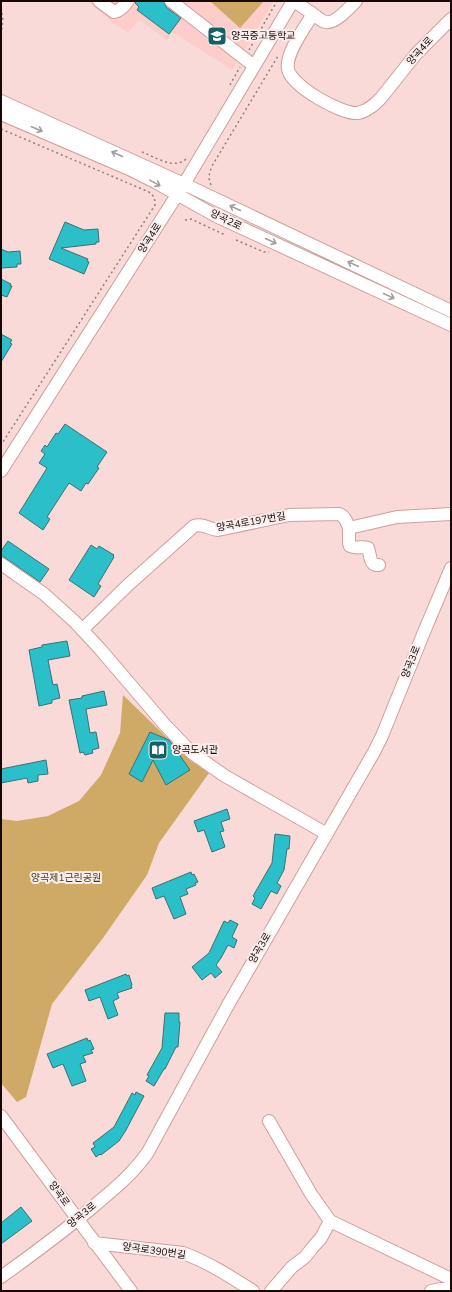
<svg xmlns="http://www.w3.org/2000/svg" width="452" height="1292" viewBox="0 0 452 1292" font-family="'Nunito Sans','Noto Sans KR',sans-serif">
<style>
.built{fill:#fccdca}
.green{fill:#ceaa66}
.building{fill:#2abfc9;stroke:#3b7175}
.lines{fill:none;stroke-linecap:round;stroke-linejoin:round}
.minor-casing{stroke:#cf9e9c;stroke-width:14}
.path{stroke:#957c7b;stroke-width:1.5;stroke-dasharray:2 3;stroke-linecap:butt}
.minor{stroke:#fff;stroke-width:12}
.oneway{stroke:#a29c9c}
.labels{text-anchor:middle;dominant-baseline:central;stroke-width:4;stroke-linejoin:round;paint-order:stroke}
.poi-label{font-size:10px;fill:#170707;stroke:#f8edec;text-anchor:start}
.street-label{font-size:10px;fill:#170707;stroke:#f8edec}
.park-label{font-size:10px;fill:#4e3b16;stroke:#f8edec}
</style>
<rect width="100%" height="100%" fill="#f9dad8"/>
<path class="built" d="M 88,1 L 274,1 L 232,70 L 173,32 L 167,40 L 139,20 L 128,33 L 113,23 Z"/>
<path class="green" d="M 210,1 L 264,1 L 240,28 Z
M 123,695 L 191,761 L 209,773 L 159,843 L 147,875 L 103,938 L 52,1004 L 26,1097 L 17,1102 L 1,1083 L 1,819 L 17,821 L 48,816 L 79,801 L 101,775 L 120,733 Z"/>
<path class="building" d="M 135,1 L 164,1 L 166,7 L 181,18 L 169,34 L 137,10 L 139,7 L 135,3 Z
M 65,222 L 84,230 L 98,229 L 99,242 L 96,242 L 96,244 L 61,248 L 88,259 L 87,261 L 89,262 L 84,274 L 49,259 Z
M 1,249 L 8,252 L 20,251 L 21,264 L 17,264 L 17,267 L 1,268 Z
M 1,279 L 11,284 L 10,286 L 12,286 L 7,297 L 1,295 Z
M 1,334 L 12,340 L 10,343 L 12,344 L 1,362 Z
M 65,424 L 107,452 L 97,467 L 99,468 L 88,484 L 86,483 L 81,491 L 69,483 L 47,517 L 50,519 L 43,530 L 19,513 L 47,468 L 39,463 L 45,454 L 41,451 L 45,445 L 47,447 L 56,433 L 58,434 Z
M 8,541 L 49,569 L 40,582 L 1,555 L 1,551 Z
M 91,545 L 97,549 L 99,546 L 114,555 L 113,556 L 114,557 L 98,584 L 101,586 L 94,597 L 69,580 Z
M 67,641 L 70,656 L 48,660 L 53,685 L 57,684 L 60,698 L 52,700 L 52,703 L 39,706 L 29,650 L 42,647 L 42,645 Z
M 104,691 L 107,705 L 86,709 L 90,733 L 96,732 L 99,748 L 92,750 L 93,753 L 85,755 L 83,752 L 80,753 L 69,700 L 82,698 L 82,696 Z
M 150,732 L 169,740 L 190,770 L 166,785 L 153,760 L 142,782 L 129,774 Z
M 46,760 L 48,774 L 38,775 L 38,781 L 28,783 L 27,778 L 1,783 L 1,769 Z
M 227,809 L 230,819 L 221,822 L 224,831 L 220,832 L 225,847 L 212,852 L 204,830 L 198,832 L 194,821 Z
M 275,834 L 290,836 L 289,849 L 287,849 L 284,870 L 277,883 L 281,886 L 277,894 L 271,891 L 261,909 L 252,904 L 255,898 L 253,896 L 272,863 Z
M 191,872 L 192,875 L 194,874 L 198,882 L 195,883 L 196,885 L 186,889 L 188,894 L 180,897 L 186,914 L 174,919 L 164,896 L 156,899 L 152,888 Z
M 230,920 L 238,924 L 232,937 L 237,940 L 234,948 L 228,945 L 221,958 L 216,965 L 222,972 L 215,978 L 211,973 L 202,980 L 192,967 L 209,953 L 224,921 L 228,923 Z
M 126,974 L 127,976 L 129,975 L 132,985 L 131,985 L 132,988 L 117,993 L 119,998 L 113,1001 L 118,1015 L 108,1019 L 100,997 L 89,1001 L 85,990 Z
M 165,1013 L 179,1013 L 179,1022 L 180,1022 L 178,1047 L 176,1047 L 165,1069 L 164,1069 L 154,1086 L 146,1081 L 149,1076 L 147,1075 L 162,1048 Z
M 87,1038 L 88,1041 L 90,1040 L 94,1049 L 91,1050 L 93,1053 L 83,1056 L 86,1062 L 80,1064 L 86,1081 L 72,1086 L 63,1064 L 53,1068 L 47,1054 Z
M 136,1092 L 144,1096 L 126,1130 L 119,1141 L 101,1155 L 100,1154 L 96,1157 L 91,1149 L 95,1147 L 93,1143 L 114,1127 L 132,1093 L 135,1095 Z
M 21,1207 L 32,1221 L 1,1244 L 1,1223 Z"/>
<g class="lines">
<g class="minor-casing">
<path id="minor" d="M 99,1 L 114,12 C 120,11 124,6 128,1
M 171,1 L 254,66
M 294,1 L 313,14 C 305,27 285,54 288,69 C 291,86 342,115 358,113 C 368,111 375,104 381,98 L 416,54 L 451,19
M 313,14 C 317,17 321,21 326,22 C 335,24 350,7 356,1
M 1,101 L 184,184 L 451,311
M 1,114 L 129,169 L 155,182 L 216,216 L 451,325
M 1,471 L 184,184 L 293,1
M 349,528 L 349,543 L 350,546 C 356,549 362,546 368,548 C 371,556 369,566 379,565
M 1,564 L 44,594 L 74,621 L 100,649 L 165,725 L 192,753 L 225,776 L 327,834
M 82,630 L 128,585 L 194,526 C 202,523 209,529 218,530 L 289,515 L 339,514 C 345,516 347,522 349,528 L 397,517 L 451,514
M 1,1116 L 131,1291
M 269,1121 L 311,1194 L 330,1221 L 451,1279
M 94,1243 L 183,1253 C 208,1262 231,1277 253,1291
M 1,1277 C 33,1254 64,1231 94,1206 C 114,1189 133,1174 148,1152 L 228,1005 L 374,752 L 382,736 L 424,632 L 451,568
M 271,1291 L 292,1267 L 305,1257 L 313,1247 L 321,1238 L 330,1221
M 431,1291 L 451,1287"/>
</g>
<path class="path" d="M 1,8 L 3,20 L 1,34
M 249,50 L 277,1
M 230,85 L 240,67
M 1,129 L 149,192 C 154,196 155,198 155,205 L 1,445
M 142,152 C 155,157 174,170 186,159
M 211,185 C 208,178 209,174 212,166 L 278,56
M 185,220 L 191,219 L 225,235
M 236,240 L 264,252 L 269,252"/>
<use href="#minor" class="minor"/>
</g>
<defs><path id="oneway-shaft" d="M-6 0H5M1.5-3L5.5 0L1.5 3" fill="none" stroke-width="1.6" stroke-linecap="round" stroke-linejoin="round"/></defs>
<g class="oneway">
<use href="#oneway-shaft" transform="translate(37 129) rotate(23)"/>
<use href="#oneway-shaft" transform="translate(117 154) rotate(-156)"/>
<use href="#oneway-shaft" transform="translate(155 183) rotate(29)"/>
<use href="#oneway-shaft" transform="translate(235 208) rotate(-155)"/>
<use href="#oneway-shaft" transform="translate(271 241) rotate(25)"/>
<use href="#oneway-shaft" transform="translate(353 264) rotate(-155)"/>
<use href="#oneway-shaft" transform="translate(389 296) rotate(25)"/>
</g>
<defs>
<g id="school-square" transform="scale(1)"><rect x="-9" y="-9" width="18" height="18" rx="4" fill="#116167" stroke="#f8edec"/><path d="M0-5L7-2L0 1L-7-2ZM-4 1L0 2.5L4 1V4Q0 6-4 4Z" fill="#fff"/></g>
<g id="library-square" transform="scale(1)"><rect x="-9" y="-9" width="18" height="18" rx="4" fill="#116167" stroke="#f8edec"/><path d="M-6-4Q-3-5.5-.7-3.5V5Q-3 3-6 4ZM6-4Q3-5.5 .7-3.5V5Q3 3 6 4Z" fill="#fff"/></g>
</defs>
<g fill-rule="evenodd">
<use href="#school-square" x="217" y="36"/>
<use href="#library-square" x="158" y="750"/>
</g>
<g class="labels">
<g class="poi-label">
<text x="231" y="36">양곡중고등학교</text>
<text x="172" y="750">양곡도서관</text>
</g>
<g class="street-label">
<text transform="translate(420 51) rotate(-48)">양곡4로</text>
<text transform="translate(226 220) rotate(26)">양곡2로</text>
<text transform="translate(150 238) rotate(-57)">양곡4로</text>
<text transform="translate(251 522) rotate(-10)">양곡4로197번길</text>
<text transform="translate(411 662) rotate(-68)">양곡3로</text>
<text transform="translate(260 948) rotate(-60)">양곡3로</text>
<text transform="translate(59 1194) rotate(54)">양곡로</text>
<text transform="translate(82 1215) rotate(-39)">양곡3로</text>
<text transform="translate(154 1251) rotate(8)">양곡로390번길</text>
</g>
<g class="park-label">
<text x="66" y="878">양곡제1근린공원</text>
</g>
</g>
<rect width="452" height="1292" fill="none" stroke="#170707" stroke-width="4"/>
</svg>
